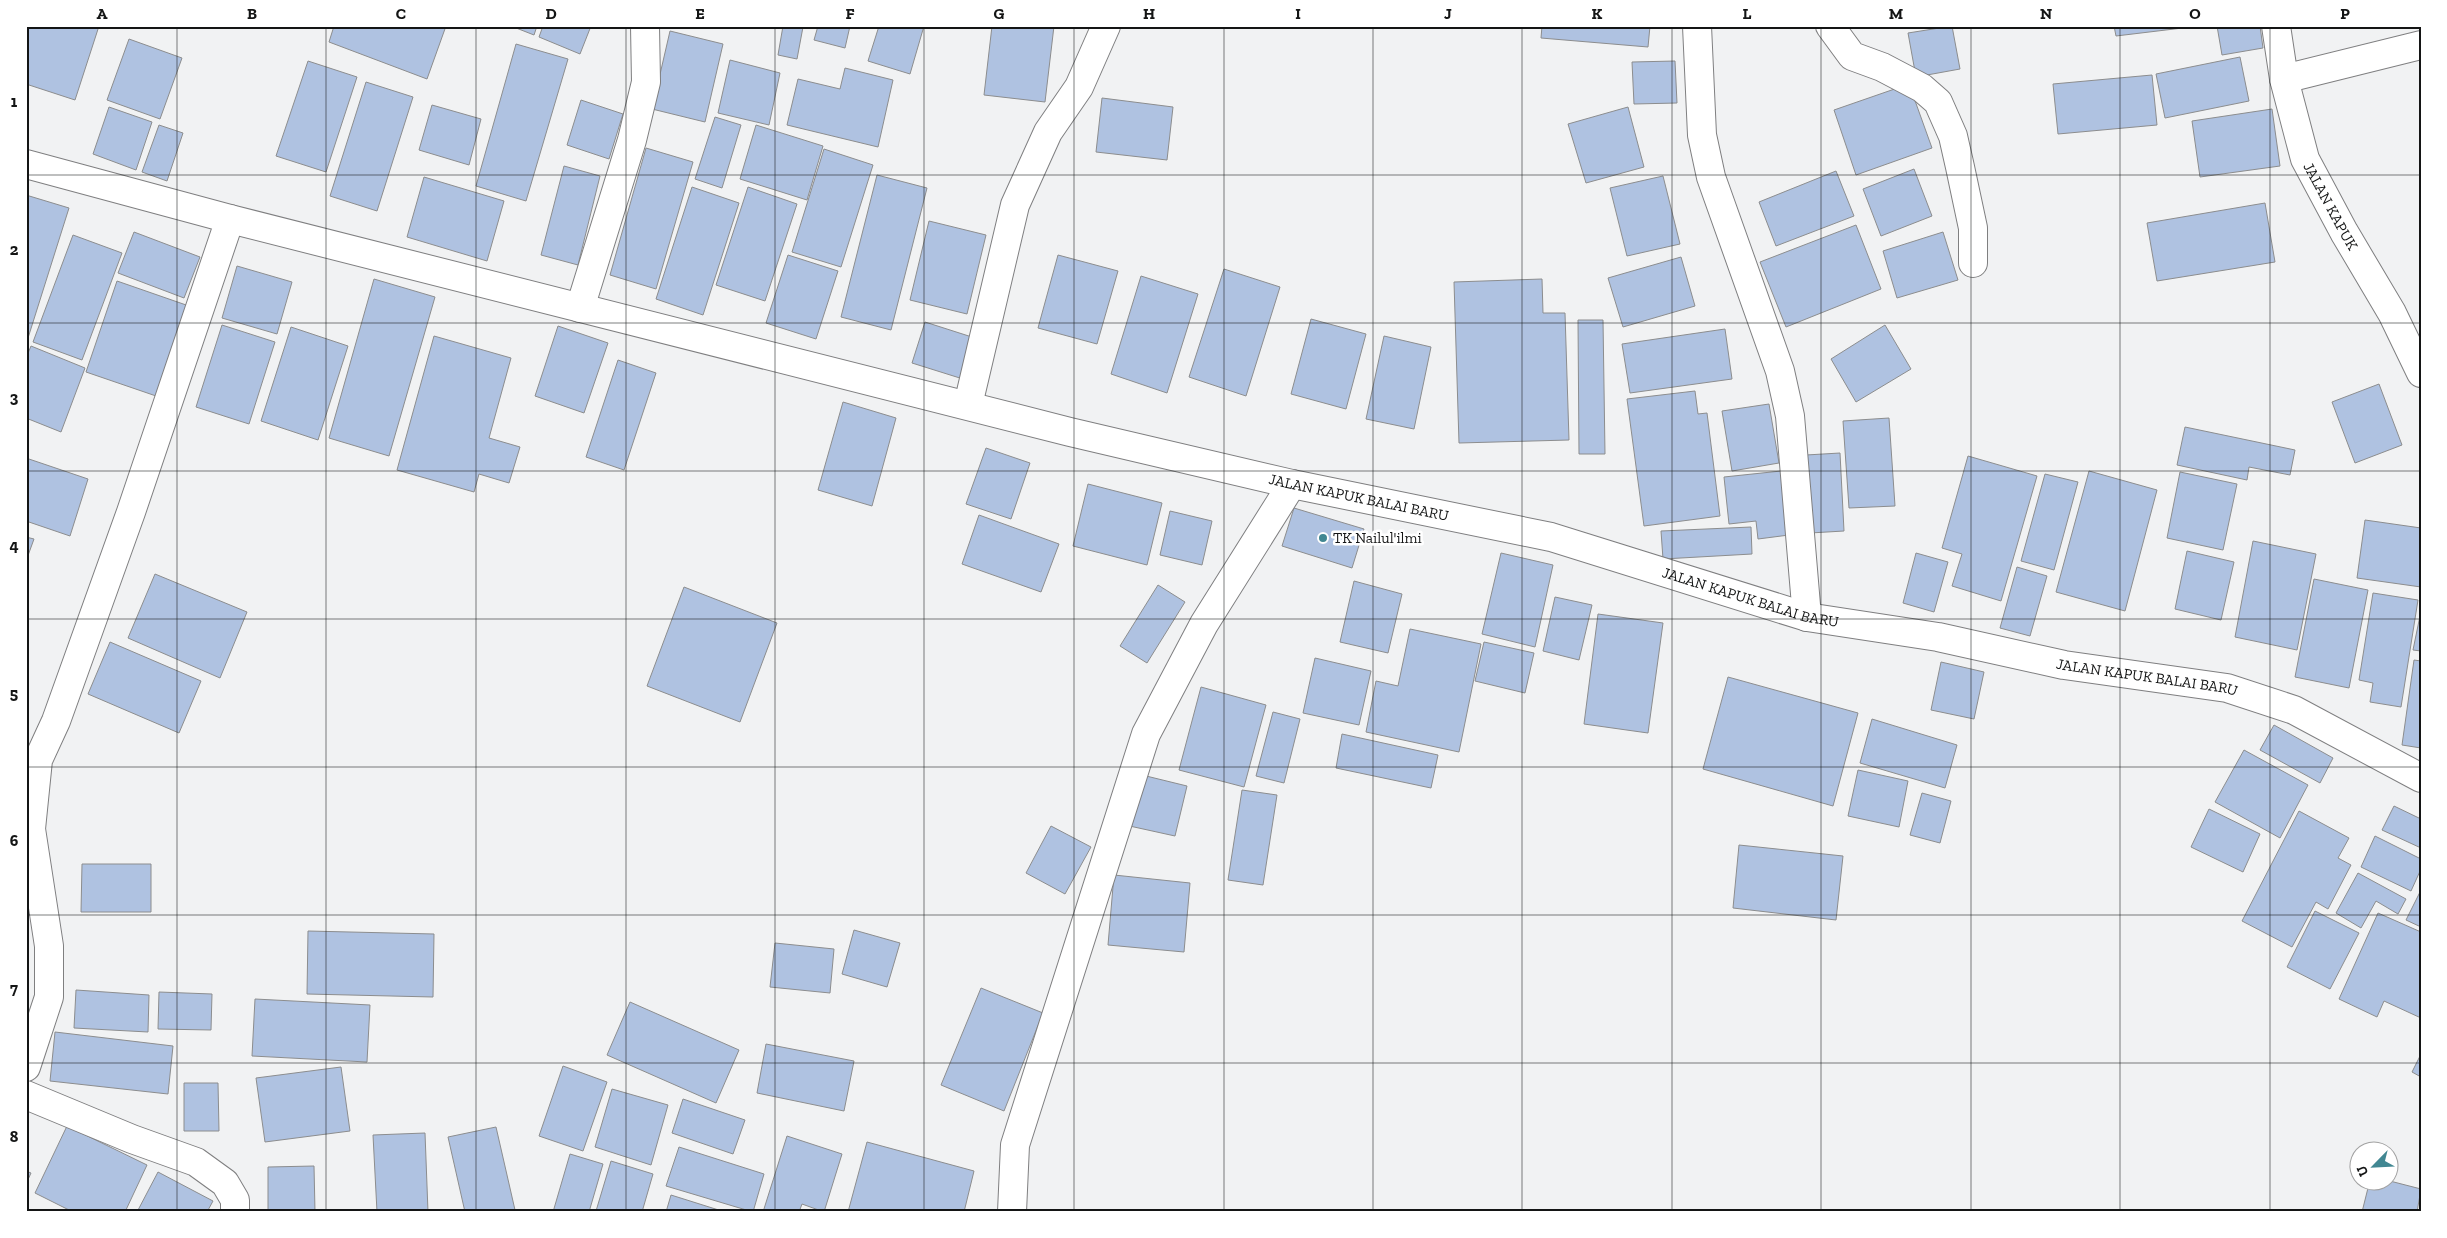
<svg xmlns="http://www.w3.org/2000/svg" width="2447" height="1238" viewBox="0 0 2447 1238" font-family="'Zilla Slab',serif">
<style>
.building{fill:#afc2e1;stroke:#8c8d8e}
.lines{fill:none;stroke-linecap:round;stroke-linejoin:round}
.minor-casing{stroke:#7f7f80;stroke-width:30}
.minor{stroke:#fff;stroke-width:28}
.grid{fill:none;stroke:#141515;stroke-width:1;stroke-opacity:0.55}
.poi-dot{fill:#418792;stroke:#fff;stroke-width:2}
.labels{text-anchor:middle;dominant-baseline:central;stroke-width:5;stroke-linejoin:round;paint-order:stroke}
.street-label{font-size:15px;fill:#141515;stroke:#fff}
.poi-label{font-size:15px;fill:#141515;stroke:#fff;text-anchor:start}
.neatline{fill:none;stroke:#141515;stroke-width:2}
.grid-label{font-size:16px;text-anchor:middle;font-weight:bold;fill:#141515}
</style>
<rect width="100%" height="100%" fill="#f1f2f3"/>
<path class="building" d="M 26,26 L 99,26 L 75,100 L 26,84 Z
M 334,26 L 446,26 L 427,79 L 329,42 Z
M 511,26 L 537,26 L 534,35 Z
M 543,26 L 591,26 L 580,54 L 539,37 Z
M 783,26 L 803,27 L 797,59 L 778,55 Z
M 818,26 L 850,26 L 845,48 L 814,40 Z
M 879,26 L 924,26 L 910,74 L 868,61 Z
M 992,26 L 1054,26 L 1045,102 L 984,95 Z
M 1542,26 L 1650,26 L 1648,47 L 1541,38 Z
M 1952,26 L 1960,69 L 1916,77 L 1908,33 Z
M 2114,26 L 2199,26 L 2116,36 Z
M 2217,26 L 2260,26 L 2263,48 L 2222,55 Z
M 670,31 L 723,44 L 705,122 L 652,109 Z
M 129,39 L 182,58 L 160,119 L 107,100 Z
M 516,44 L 568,59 L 526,201 L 476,186 Z
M 2240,57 L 2249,101 L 2165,118 L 2156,74 Z
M 730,60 L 780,73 L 769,125 L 718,113 Z
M 308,61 L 357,77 L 326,172 L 276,156 Z
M 1675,61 L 1677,103 L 1634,104 L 1632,62 Z
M 845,68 L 893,80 L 878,147 L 787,125 L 798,79 L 840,89 Z
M 2152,75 L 2157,125 L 2058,134 L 2053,84 Z
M 366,82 L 413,97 L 377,211 L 330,196 Z
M 1909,84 L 1932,148 L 1856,175 L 1834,110 Z
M 1102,98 L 1173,107 L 1167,160 L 1096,152 Z
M 581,100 L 623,114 L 609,159 L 567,145 Z
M 432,105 L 481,119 L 469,165 L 419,150 Z
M 109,107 L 152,122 L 136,170 L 93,154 Z
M 1628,107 L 1644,167 L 1586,183 L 1568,124 Z
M 2272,109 L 2280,166 L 2200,177 L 2192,121 Z
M 715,117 L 741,125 L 722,188 L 695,179 Z
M 159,125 L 183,133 L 167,181 L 142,172 Z
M 756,125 L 823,146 L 807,200 L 740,179 Z
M 646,148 L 693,162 L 656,289 L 610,275 Z
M 824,149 L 873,165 L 841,267 L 792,252 Z
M 564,166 L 600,176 L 578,265 L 541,255 Z
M 1914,169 L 1932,216 L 1881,236 L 1863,189 Z
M 1836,171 L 1854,216 L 1776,246 L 1759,202 Z
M 877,175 L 927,188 L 891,330 L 841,317 Z
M 1663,176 L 1680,244 L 1627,256 L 1610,188 Z
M 424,177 L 504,201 L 487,261 L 407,237 Z
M 692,187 L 739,203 L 703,315 L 656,299 Z
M 748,187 L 797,204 L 765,301 L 716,285 Z
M 26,195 L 69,208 L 28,338 L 26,338 Z
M 2265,203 L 2275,262 L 2157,281 L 2147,223 Z
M 929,221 L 986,235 L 967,314 L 910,300 Z
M 1856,225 L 1881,289 L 1786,327 L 1760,262 Z
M 134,232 L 200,257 L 184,298 L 118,273 Z
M 1943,232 L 1958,280 L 1897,298 L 1883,251 Z
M 73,235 L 122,253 L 82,360 L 33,342 Z
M 788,255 L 838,271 L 816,339 L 766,323 Z
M 1058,255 L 1118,271 L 1097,344 L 1038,328 Z
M 1681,257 L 1695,306 L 1623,327 L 1608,278 Z
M 237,266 L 292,282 L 277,334 L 222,318 Z
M 1224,269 L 1280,287 L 1246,396 L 1189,377 Z
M 1141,276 L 1198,294 L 1167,393 L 1111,374 Z
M 374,279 L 435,297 L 389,456 L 329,438 Z
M 1542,279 L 1543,313 L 1565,313 L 1569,440 L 1459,443 L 1454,282 Z
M 117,281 L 189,306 L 159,397 L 86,372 Z
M 1311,319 L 1366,334 L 1346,409 L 1291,394 Z
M 1578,320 L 1603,320 L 1605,454 L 1579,454 Z
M 925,322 L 975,338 L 963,379 L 912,363 Z
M 222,325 L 275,342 L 249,424 L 196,407 Z
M 1885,325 L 1911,369 L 1856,402 L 1831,359 Z
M 558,326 L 608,343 L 584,413 L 535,396 Z
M 291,327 L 348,346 L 318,440 L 261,421 Z
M 1725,329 L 1732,379 L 1630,393 L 1622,344 Z
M 434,336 L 511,358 L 489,438 L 520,447 L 509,483 L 479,474 L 474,492 L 397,470 Z
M 1384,336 L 1431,347 L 1414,429 L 1366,419 Z
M 31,346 L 85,368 L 61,432 L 26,418 L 26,358 Z
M 618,360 L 656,373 L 624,470 L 586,457 Z
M 2379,384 L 2402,445 L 2355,463 L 2332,402 Z
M 1695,391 L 1698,414 L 1707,413 L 1720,516 L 1644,526 L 1627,399 Z
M 843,402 L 896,418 L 872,506 L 818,490 Z
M 1769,404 L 1779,463 L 1732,471 L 1722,411 Z
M 1889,418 L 1895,506 L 1849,508 L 1843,421 Z
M 2185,427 L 2295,450 L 2290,475 L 2249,467 L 2247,480 L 2177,465 Z
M 986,448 L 1030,463 L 1011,519 L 966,504 Z
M 1840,453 L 1844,531 L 1810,533 L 1806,455 Z
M 1968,456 L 2037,476 L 2001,601 L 1952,586 L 1962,554 L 1942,548 Z
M 26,458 L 88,479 L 70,536 L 26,521 Z
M 1781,471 L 1789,535 L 1758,539 L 1756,521 L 1729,524 L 1724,477 Z
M 2089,471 L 2157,490 L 2125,611 L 2056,592 Z
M 2180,472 L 2237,484 L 2223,550 L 2167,538 Z
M 2045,474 L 2078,482 L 2054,570 L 2021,561 Z
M 1088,484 L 1162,503 L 1147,565 L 1073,546 Z
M 1294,508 L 1364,529 L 1352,568 L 1282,546 Z
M 1170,511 L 1212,521 L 1202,565 L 1160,555 Z
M 979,515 L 1059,544 L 1041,592 L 962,564 Z
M 2365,520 L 2421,528 L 2421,587 L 2357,578 Z
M 1751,527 L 1752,554 L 1663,559 L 1661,531 Z
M 26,537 L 34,539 L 26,561 Z
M 2253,541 L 2316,554 L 2297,650 L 2235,637 Z
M 2187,551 L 2234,562 L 2221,620 L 2175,609 Z
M 1501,553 L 1553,565 L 1535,647 L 1482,634 Z
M 1916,553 L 1948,562 L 1934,612 L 1903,603 Z
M 2017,567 L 2047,576 L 2030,636 L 2000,628 Z
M 155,574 L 247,612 L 220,678 L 128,638 Z
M 2314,579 L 2368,590 L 2349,688 L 2295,677 Z
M 1354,581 L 1402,594 L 1388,653 L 1340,642 Z
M 1158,585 L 1185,602 L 1147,663 L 1120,646 Z
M 684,587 L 777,623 L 740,722 L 647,686 Z
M 2373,593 L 2418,600 L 2401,707 L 2370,702 L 2373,683 L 2359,680 Z
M 1555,597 L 1592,605 L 1579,660 L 1543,651 Z
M 2421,611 L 2421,651 L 2413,650 Z
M 1598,614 L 1663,623 L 1648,733 L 1584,724 Z
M 1410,629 L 1481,644 L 1459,752 L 1366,732 L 1376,681 L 1398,686 Z
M 110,642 L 201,681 L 179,733 L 88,694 Z
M 1484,642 L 1534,653 L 1525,693 L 1475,681 Z
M 1315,658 L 1371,671 L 1359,725 L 1303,713 Z
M 2414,660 L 2421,661 L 2421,748 L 2402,745 Z
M 1941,662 L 1984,672 L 1974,719 L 1931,710 Z
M 1728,677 L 1858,713 L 1833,806 L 1703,769 Z
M 1201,687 L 1266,705 L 1244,787 L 1179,770 Z
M 1273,712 L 1300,719 L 1284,783 L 1256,776 Z
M 1872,719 L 1957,745 L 1945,788 L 1860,763 Z
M 2274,725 L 2333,758 L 2320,783 L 2260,750 Z
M 1342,734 L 1438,755 L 1431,788 L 1336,768 Z
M 2244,750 L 2308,785 L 2280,838 L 2215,802 Z
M 1858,770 L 1908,781 L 1899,827 L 1848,816 Z
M 1138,774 L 1187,786 L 1175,836 L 1125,825 Z
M 1242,790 L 1277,795 L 1263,885 L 1228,880 Z
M 1922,793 L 1951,801 L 1940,843 L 1910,835 Z
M 2394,806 L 2421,819 L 2421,848 L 2382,830 Z
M 2209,809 L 2260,834 L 2243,872 L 2191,847 Z
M 2299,811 L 2349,838 L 2338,858 L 2351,865 L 2328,909 L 2316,902 L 2292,947 L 2242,921 Z
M 1051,826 L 1091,847 L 1065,894 L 1026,873 Z
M 2375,836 L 2421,859 L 2421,869 L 2411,891 L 2361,867 Z
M 1739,845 L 1843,856 L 1836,920 L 1733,908 Z
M 82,864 L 151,864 L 151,912 L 81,912 Z
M 2358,873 L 2406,899 L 2398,914 L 2376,901 L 2361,928 L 2336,913 Z
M 1114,875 L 1190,883 L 1184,952 L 1108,945 Z
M 2421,890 L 2421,927 L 2406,920 Z
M 2315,911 L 2359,933 L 2330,989 L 2287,967 Z
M 2378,913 L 2421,932 L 2421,1018 L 2384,1001 L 2377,1017 L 2339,999 Z
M 854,930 L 900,943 L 887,987 L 842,974 Z
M 308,931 L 434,934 L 433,997 L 307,994 Z
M 775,943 L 834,949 L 830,993 L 770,987 Z
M 981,988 L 1043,1013 L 1004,1111 L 941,1085 Z
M 76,990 L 149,995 L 148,1032 L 74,1028 Z
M 159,992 L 212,994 L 211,1030 L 158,1029 Z
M 255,999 L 370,1005 L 367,1062 L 252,1056 Z
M 630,1002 L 739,1050 L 716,1103 L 607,1055 Z
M 55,1032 L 173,1046 L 168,1094 L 50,1081 Z
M 766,1044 L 854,1061 L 844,1111 L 757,1093 Z
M 2421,1054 L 2421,1077 L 2412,1072 Z
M 563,1066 L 607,1082 L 583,1151 L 539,1136 Z
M 341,1067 L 350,1131 L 265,1142 L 256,1078 Z
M 184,1083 L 218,1083 L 219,1131 L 184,1131 Z
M 612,1089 L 668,1105 L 651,1165 L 595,1147 Z
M 683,1099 L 745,1120 L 733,1154 L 672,1133 Z
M 67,1126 L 147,1165 L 125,1212 L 73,1212 L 35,1193 Z
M 496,1127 L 515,1210 L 506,1212 L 465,1212 L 448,1137 Z
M 425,1133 L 428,1212 L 377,1212 L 373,1135 Z
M 787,1136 L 842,1154 L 824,1212 L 802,1204 L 799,1212 L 763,1212 Z
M 867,1142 L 974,1171 L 964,1212 L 848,1212 Z
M 679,1147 L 764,1174 L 753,1212 L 666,1186 Z
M 570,1154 L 603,1164 L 589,1212 L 553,1212 Z
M 611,1161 L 653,1174 L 642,1212 L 596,1211 Z
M 314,1166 L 315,1212 L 268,1212 L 268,1167 Z
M 26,1171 L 31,1173 L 26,1184 Z
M 158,1172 L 213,1201 L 207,1212 L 137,1212 Z
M 2370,1180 L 2386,1180 L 2421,1189 L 2417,1212 L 2362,1212 Z
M 671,1195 L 725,1212 L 666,1212 Z"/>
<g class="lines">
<g class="minor-casing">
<g id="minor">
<path d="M 1697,26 L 1702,135 L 1711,177 L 1780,371 L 1790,416 L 1807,617"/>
<path d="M 1830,26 L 1852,56 L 1882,67 L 1922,88 L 1938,102 L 1953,136 L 1960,167 L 1973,228 L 1973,263"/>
<path id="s1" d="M 2276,26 L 2284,79 L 2305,159 L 2344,232 L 2392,313 L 2421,373"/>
<path d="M 2284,79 L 2421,45"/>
<path id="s2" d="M 26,164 L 230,219 L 1070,432 L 1292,484 L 1551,537 L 1807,617 L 1938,637 L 2064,665 L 2227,688 L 2294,710 L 2421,778"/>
<path d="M 580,308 L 632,140 L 646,82 L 645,26"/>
<path d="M 968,405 L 1015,205 L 1048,132 L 1079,87 L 1106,26"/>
<path d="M 26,1067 L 49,997 L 49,946 L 31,829 L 38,760 L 56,721 L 131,512 L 230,219"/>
<path d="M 26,1095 L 132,1139 L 196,1162 L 225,1183 L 235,1200 L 235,1212"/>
<path d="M 1012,1212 L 1015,1145 L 1146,734 L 1204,624 L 1292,484"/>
</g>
</g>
<use href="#minor" class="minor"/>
</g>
<path class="grid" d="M 177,26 L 177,1212M 326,26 L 326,1212M 476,26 L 476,1212M 626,26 L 626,1212M 775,26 L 775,1212M 924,26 L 924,1212M 1074,26 L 1074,1212M 1224,26 L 1224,1212M 1373,26 L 1373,1212M 1522,26 L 1522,1212M 1672,26 L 1672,1212M 1821,26 L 1821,1212M 1971,26 L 1971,1212M 2120,26 L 2120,1212M 2270,26 L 2270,1212M 26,175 L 2421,175M 26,323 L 2421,323M 26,471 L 2421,471M 26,619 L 2421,619M 26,767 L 2421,767M 26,915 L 2421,915M 26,1063 L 2421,1063"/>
<circle class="poi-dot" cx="1323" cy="538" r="5"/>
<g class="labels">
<g class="street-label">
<text stroke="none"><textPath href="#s1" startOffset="190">JALAN KAPUK</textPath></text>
<text stroke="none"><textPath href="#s2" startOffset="1374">JALAN KAPUK BALAI BARU</textPath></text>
<text stroke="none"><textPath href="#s2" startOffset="1779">JALAN KAPUK BALAI BARU</textPath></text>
<text stroke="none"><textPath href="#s2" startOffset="2184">JALAN KAPUK BALAI BARU</textPath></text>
</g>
<g class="poi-label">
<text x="1333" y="538">TK Nailul'ilmi</text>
</g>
</g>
<rect width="2447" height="1238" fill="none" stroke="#ffffff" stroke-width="55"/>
<g transform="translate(2374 1166) rotate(246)"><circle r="24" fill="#ffffff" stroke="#a1a1a1"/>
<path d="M0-4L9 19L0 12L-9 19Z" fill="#418792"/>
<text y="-8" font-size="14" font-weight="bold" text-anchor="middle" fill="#141515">U</text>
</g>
<rect x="28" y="28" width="2392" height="1182" class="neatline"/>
<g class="grid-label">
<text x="102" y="19">A</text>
<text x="252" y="19">B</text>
<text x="401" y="19">C</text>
<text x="551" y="19">D</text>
<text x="700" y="19">E</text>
<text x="850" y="19">F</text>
<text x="999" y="19">G</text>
<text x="1149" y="19">H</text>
<text x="1298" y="19">I</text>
<text x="1448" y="19">J</text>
<text x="1597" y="19">K</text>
<text x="1747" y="19">L</text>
<text x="1896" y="19">M</text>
<text x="2046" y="19">N</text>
<text x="2195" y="19">O</text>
<text x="2345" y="19">P</text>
<text x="14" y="107">1</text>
<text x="14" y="255">2</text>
<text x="14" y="403">3</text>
<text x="14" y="551">4</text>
<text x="14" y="699">5</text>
<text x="14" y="846">6</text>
<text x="14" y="994">7</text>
<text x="14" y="1142">8</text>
</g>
</svg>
